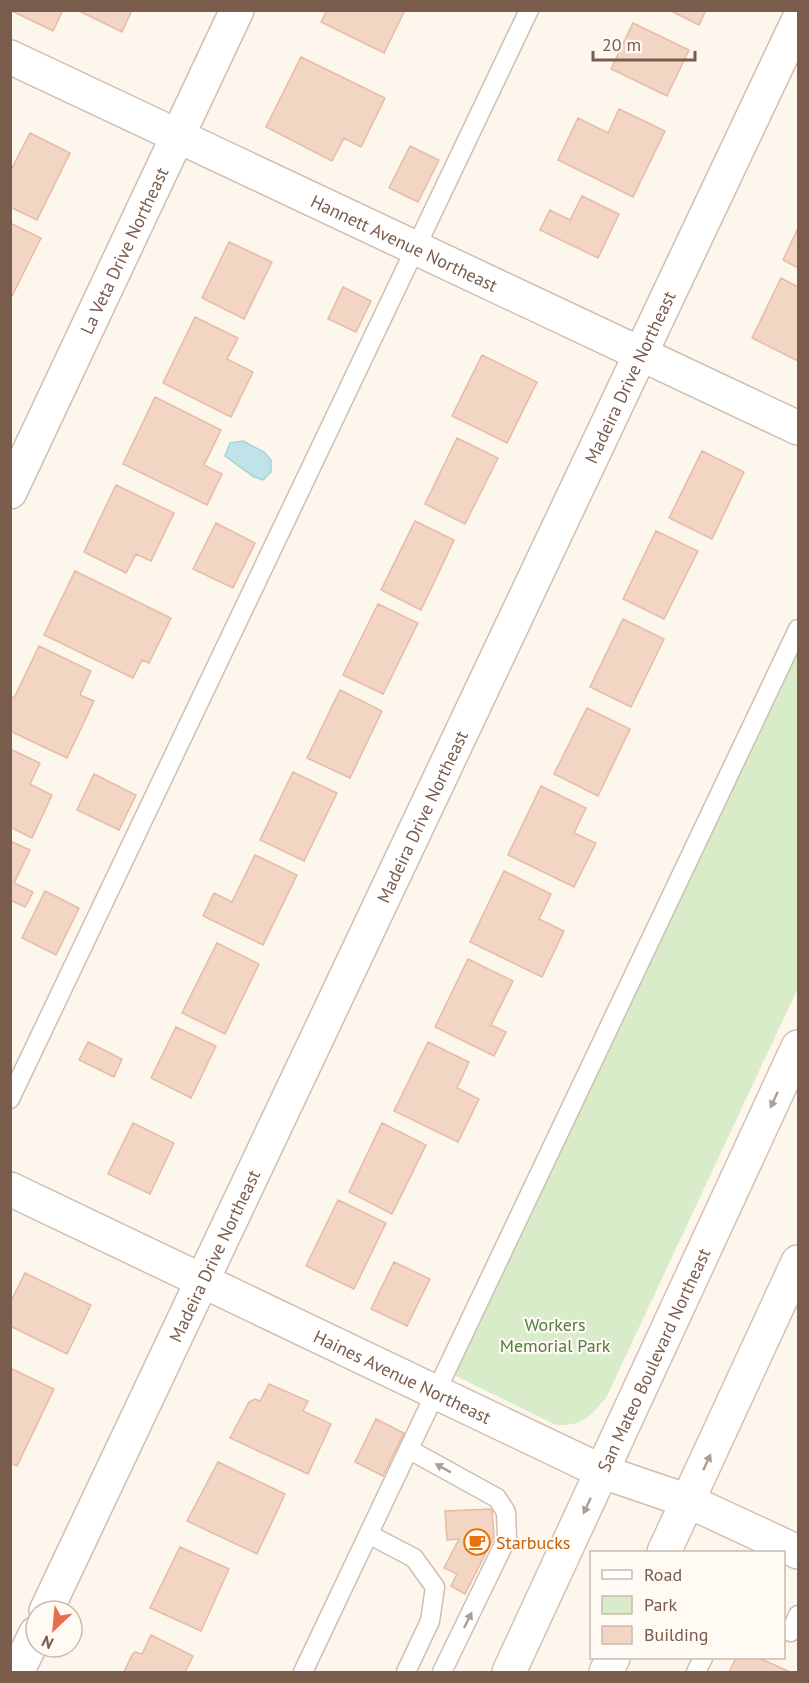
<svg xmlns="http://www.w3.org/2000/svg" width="809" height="1683" viewBox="0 0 809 1683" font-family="'PT Sans',sans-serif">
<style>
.green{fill:#d8ecc9}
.water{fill:#bfe3e8;stroke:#a5d3da;stroke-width:1.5}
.building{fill:#f3d5c3;stroke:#e6bba3;stroke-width:1.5}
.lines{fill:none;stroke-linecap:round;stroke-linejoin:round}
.lane-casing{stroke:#d1beb0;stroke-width:21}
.street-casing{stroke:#d1beb0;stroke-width:36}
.secondary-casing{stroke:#d6c0b0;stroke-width:36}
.lane{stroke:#fff;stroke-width:18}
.street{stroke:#fff;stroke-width:33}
.secondary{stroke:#fff;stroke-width:33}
.oneway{fill:#af9d94}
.labels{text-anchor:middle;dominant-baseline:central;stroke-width:4.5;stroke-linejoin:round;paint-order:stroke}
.street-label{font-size:18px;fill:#7a5c4d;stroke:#fffaf3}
.park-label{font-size:18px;fill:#537a41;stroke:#fffaf3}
.food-label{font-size:18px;fill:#c56008;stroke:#fffaf3;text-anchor:start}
</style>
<rect width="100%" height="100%" fill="#fdf6ec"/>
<path class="green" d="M 798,652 L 798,988 L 606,1398 C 589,1417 583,1426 556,1425 L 454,1375 Z"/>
<path class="water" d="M 243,441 L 264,452 L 271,460 L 271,472 L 263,480 L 254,477 L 225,456 L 230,443 Z"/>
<path class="building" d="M 10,10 L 63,10 L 53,31 Z
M 77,10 L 132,10 L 122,32 Z
M 327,10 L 405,10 L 384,53 L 321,22 Z
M 669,10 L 706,10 L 699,25 Z
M 633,23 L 689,50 L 667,96 L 611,69 Z
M 301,57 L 385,98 L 361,147 L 344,138 L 332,161 L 266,127 Z
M 619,109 L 665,131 L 633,197 L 558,160 L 578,118 L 608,133 Z
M 30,133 L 70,153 L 37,220 L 10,207 L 10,172 Z
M 410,146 L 439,160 L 418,202 L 389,188 Z
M 582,196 L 619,214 L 598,258 L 540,230 L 550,210 L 570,220 Z
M 10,223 L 41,238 L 10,300 Z
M 798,228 L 798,268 L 783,260 Z
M 229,242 L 272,262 L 244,319 L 202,298 Z
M 781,278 L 798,287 L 798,361 L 752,338 Z
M 343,287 L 371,301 L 356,332 L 328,319 Z
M 195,317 L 238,338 L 227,359 L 253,372 L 231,417 L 163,383 Z
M 482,355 L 537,382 L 507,443 L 452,416 Z
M 155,397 L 221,430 L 204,465 L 222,474 L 207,505 L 123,464 Z
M 457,438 L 498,458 L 465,524 L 425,504 Z
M 702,451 L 744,472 L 712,539 L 669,518 Z
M 116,485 L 174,513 L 151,561 L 136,554 L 126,573 L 84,552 Z
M 415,521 L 454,540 L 421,610 L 381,590 Z
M 216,523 L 255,543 L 233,588 L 193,569 Z
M 656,531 L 698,551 L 664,619 L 623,599 Z
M 75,571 L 171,618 L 149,663 L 142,660 L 133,678 L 44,635 Z
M 378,604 L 418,623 L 383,694 L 343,675 Z
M 623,619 L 664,639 L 631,707 L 590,687 Z
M 39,646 L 91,671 L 80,695 L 94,701 L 67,758 L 10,731 L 10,696 L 14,698 Z
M 340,690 L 382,711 L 350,778 L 307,758 Z
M 587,708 L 630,729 L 598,796 L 554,774 Z
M 10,749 L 40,763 L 30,784 L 52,795 L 32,838 L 10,827 Z
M 293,772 L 337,793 L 304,861 L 260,840 Z
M 94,774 L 136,795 L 119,830 L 77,810 Z
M 541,786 L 586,808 L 574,833 L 596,843 L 574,887 L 508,855 Z
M 10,841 L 30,850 L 14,883 L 33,892 L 25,907 L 10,900 Z
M 255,855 L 297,875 L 263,945 L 203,916 L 214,893 L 232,902 Z
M 504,871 L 551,894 L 539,919 L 564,931 L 542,977 L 470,942 Z
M 45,891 L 79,908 L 56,955 L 22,938 Z
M 217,943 L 259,964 L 225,1034 L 182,1013 Z
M 468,959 L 513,981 L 491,1025 L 506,1032 L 494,1056 L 435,1027 Z
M 176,1027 L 216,1046 L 191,1098 L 151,1078 Z
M 88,1042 L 122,1059 L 114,1077 L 79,1060 Z
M 428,1042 L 469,1062 L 457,1088 L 479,1099 L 458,1142 L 394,1111 Z
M 133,1123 L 174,1143 L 150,1194 L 108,1174 Z
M 382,1123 L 426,1145 L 392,1214 L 349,1192 Z
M 338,1200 L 386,1223 L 354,1289 L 306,1266 Z
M 394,1262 L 430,1279 L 407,1326 L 371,1309 Z
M 25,1273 L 91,1305 L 67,1354 L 10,1326 L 10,1303 Z
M 10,1368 L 54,1389 L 17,1466 L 10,1463 Z
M 269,1384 L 308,1401 L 303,1411 L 331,1424 L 308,1474 L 230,1438 L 249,1402 L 255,1399 L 260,1401 Z
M 376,1419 L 404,1433 L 383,1476 L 355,1462 Z
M 218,1462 L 285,1494 L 257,1554 L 187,1521 Z
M 492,1509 L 494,1537 L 465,1594 L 451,1586 L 457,1574 L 444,1568 L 459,1539 L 447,1540 L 445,1511 Z
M 180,1547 L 229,1569 L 201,1631 L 150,1608 Z
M 151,1635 L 193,1656 L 185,1672 L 124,1672 L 132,1655 L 135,1652 L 142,1654 Z
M 736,1658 L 759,1658 L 790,1672 L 729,1672 Z"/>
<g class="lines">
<g class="lane-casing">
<path id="lane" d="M 10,1099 L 529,10
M 410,1450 L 497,1498 L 506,1512 L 507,1538 L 442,1672
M 370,1535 L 414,1558 L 435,1587 L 430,1621 L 406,1672
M 784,1629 L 791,1632 L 798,1615
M 303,1672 L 798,629
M 696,1672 L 703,1658"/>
</g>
<g class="street-casing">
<g id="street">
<path id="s1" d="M 10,57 L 798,428"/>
<path id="s2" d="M 10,492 L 237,10"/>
<path id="s3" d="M 10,1189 L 603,1472 L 688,1501 L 798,1552"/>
<path id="s4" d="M 46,1611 L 798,21"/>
<path d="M 17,1672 L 36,1633"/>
</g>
</g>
<g class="secondary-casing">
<g id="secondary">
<path d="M 664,1552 L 798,1262"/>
<path id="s5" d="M 509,1672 L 798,1047"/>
<path d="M 606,1672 L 613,1658"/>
</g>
</g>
<use href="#lane" class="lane"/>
<use href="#street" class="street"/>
<use href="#secondary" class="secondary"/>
</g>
<defs><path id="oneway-solid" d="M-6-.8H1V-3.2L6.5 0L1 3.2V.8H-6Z" transform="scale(1.5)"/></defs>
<g class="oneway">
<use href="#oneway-solid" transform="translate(774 1100) rotate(115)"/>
<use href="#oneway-solid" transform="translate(707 1462) rotate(-65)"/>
<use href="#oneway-solid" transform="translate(443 1468) rotate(-151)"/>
<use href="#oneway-solid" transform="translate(587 1506) rotate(115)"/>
<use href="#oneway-solid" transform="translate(468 1620) rotate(-64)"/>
</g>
<defs>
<g id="cafe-ring" transform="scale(1.35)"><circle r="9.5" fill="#fffaf3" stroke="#e8710a" stroke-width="1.5"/><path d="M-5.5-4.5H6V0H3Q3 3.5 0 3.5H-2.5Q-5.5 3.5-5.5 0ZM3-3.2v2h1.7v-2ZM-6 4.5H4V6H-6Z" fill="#e8710a"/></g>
</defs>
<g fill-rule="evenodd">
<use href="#cafe-ring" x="477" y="1542"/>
</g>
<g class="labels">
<g class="street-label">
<text stroke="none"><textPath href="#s1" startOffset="436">Hannett Avenue Northeast</textPath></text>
<text stroke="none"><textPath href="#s2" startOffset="267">La Veta Drive Northeast</textPath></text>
<text stroke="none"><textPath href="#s4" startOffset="1365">Madeira Drive Northeast</textPath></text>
<text stroke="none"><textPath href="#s4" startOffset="879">Madeira Drive Northeast</textPath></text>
<text stroke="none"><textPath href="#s4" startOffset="393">Madeira Drive Northeast</textPath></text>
<text stroke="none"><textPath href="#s5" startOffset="344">San Mateo Boulevard Northeast</textPath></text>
<text stroke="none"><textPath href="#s3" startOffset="435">Haines Avenue Northeast</textPath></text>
</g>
<g class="park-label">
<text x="555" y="1324">Workers<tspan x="555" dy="21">Memorial Park</tspan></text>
</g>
<g class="food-label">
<text x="496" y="1542">Starbucks</text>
</g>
</g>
<rect width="809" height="1683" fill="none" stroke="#7a5c4d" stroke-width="24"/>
<rect x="590" y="1551" width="195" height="108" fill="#fffaf3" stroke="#cabbb1" stroke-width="1.5"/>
<rect x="602" y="1570" width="30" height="9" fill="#ffffff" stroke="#cabbb1" stroke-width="1.5"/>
<text x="644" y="1581" font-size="18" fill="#7a5c4d">Road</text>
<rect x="602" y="1596" width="30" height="18" fill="#d8ecc9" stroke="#cabbb1" stroke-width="1.5"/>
<text x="644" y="1611" font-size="18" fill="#7a5c4d">Park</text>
<rect x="602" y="1626" width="30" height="18" fill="#f3d5c3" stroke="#cabbb1" stroke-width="1.5"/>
<text x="644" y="1641" font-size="18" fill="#7a5c4d">Building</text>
<g transform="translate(54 1629) rotate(206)"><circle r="28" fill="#fffaf3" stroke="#cabbb1" stroke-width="1.5"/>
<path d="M0-4.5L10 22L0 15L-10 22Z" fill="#e76f51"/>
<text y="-9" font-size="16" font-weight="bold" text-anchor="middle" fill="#7a5c4d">N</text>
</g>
<path d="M593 51v9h102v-9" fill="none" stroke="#7a5c4d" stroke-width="3"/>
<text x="602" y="51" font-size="18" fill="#7a5c4d" stroke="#fffaf3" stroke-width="4.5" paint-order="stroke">20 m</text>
</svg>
